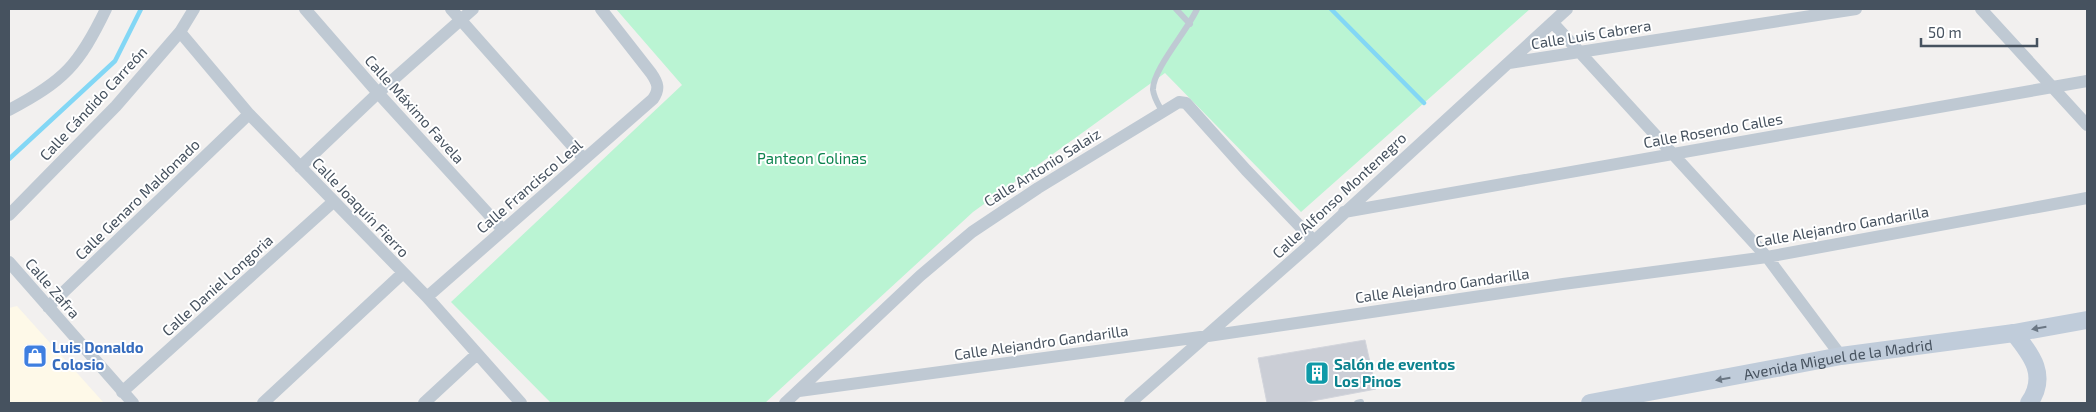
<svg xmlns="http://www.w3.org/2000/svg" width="2096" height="412" viewBox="0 0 2096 412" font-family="'Exo 2',sans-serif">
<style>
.commercial{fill:#fef9e8}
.green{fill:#baf4d3}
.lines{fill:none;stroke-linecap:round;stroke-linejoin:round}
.stream{stroke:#83d7f5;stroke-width:4.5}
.building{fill:#cbced6;stroke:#d3d5dc}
.service{stroke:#bfc9d3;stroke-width:6}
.minor{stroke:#bfc9d3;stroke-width:12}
.secondary{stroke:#c0ccda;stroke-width:18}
.oneway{fill:#6b7784}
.labels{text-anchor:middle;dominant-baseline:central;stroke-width:4;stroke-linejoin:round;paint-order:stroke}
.street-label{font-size:15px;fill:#46525f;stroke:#fff}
.park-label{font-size:15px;fill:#0d844f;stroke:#fff}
.shop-label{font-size:15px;font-weight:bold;fill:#366cbe;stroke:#fff;text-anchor:start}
.culture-label{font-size:15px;font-weight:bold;fill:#0d838f;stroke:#fff;text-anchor:start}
</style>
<rect width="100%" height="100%" fill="#f2f0ef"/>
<path class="commercial" d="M 17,306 L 104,403 L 9,403 L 9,308 Z"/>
<path class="green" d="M 616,9 L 1530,9 L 1301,212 L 1165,73 L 973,212 L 765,403 L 551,403 L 451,302 L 682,85 Z"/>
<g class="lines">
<path class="stream" d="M 1331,9 L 1424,103
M 9,159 L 115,61 L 141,9"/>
</g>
<path class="building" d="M 1365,340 L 1376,389 L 1302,403 L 1267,403 L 1258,358 Z"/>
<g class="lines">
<path class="service" d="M 1176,9 L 1190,24
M 1162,111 C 1158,104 1154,98 1153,90 C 1152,70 1188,30 1197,9
M 1357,403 L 1361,402"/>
<path class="minor" d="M 305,9 L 378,93 L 503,230
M 451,9 L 584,159
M 1981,9 L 2087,125
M 1553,23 L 1767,257 L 1841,356
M 180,32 L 249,114 L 427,297 L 521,403
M 1509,63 L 1856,9
M 9,110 C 64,81 79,65 106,9
M 300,167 L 378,93 L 473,9
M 1344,212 L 2087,81
M 9,215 L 116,106 L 180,32 L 194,9
M 9,262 L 133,403
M 427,297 L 653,99 C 660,89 658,83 651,73 L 601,9
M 48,307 L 249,114
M 799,391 L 1208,336 L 1563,284 L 1767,257 L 2087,198
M 122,392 L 333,202
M 263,403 L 403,273
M 424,403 L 477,354
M 785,403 L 920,276 L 972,232 L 1038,188 L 1179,102 L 1186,103 L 1246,170 L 1314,241
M 1130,403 L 1314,241 L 1567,9"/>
<g class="secondary">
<path d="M 2014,333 C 2032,355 2048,376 2029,403"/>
<path id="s1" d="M 1590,403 L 1841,356 L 2014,333 L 2087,320"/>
</g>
</g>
<defs><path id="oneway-solid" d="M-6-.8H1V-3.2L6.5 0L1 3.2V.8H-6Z" transform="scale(1.25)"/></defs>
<g class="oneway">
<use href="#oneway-solid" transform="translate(2039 328) rotate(170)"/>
<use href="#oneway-solid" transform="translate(1723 379) rotate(170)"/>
</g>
<defs>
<g id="shop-square" transform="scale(1.25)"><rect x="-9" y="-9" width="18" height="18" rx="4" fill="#3f7fe0" stroke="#fff"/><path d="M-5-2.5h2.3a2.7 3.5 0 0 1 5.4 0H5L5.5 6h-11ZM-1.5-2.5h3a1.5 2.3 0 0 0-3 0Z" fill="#fff"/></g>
<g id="building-square" transform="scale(1.25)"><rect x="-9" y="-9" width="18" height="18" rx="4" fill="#0f9aa8" stroke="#fff"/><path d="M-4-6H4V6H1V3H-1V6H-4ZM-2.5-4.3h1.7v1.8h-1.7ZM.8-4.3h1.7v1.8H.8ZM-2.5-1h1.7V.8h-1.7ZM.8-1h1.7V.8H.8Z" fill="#fff"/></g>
</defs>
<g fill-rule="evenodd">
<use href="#shop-square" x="35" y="356"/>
<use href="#building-square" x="1317" y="373"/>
</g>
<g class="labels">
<g class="street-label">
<text transform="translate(1591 34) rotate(-9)">Calle Luis Cabrera</text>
<text transform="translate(93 103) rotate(-47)">Calle Cándido Carreón</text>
<text transform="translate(415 109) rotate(48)">Calle Máximo Favela</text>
<text transform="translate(1713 130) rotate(-10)">Calle Rosendo Calles</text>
<text transform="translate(1042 167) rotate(-32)">Calle Antonio Salaiz</text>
<text transform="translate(529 186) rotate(-41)">Calle Francisco Leal</text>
<text transform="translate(1339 195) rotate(-43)">Calle Alfonso Montenegro</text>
<text transform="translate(137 199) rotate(-44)">Calle Genaro Maldonado</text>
<text transform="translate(361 207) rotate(46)">Calle Joaquín Fierro</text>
<text transform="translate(1842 226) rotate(-10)">Calle Alejandro Gandarilla</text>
<text transform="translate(217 285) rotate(-42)">Calle Daniel Longoria</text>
<text transform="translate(1442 285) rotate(-8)">Calle Alejandro Gandarilla</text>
<text transform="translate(53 288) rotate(49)">Calle Zafra</text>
<text transform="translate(1041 342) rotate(-8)">Calle Alejandro Gandarilla</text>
<text stroke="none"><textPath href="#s1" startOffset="252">Avenida Miguel de la Madrid</textPath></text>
</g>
<g class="park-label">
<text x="812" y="158">Panteon Colinas</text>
</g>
<g class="shop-label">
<text x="52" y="347">Luis Donaldo<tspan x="52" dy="17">Colosio</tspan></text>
</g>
<g class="culture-label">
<text x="1334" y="364">Salón de eventos<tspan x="1334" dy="17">Los Pinos</tspan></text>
</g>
</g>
<rect width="2096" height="412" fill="none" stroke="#46525f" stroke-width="20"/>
<path d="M1921 38v8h116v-8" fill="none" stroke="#46525f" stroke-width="2.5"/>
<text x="1928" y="38" font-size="15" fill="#46525f" stroke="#ffffff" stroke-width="4" paint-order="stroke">50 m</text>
</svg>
